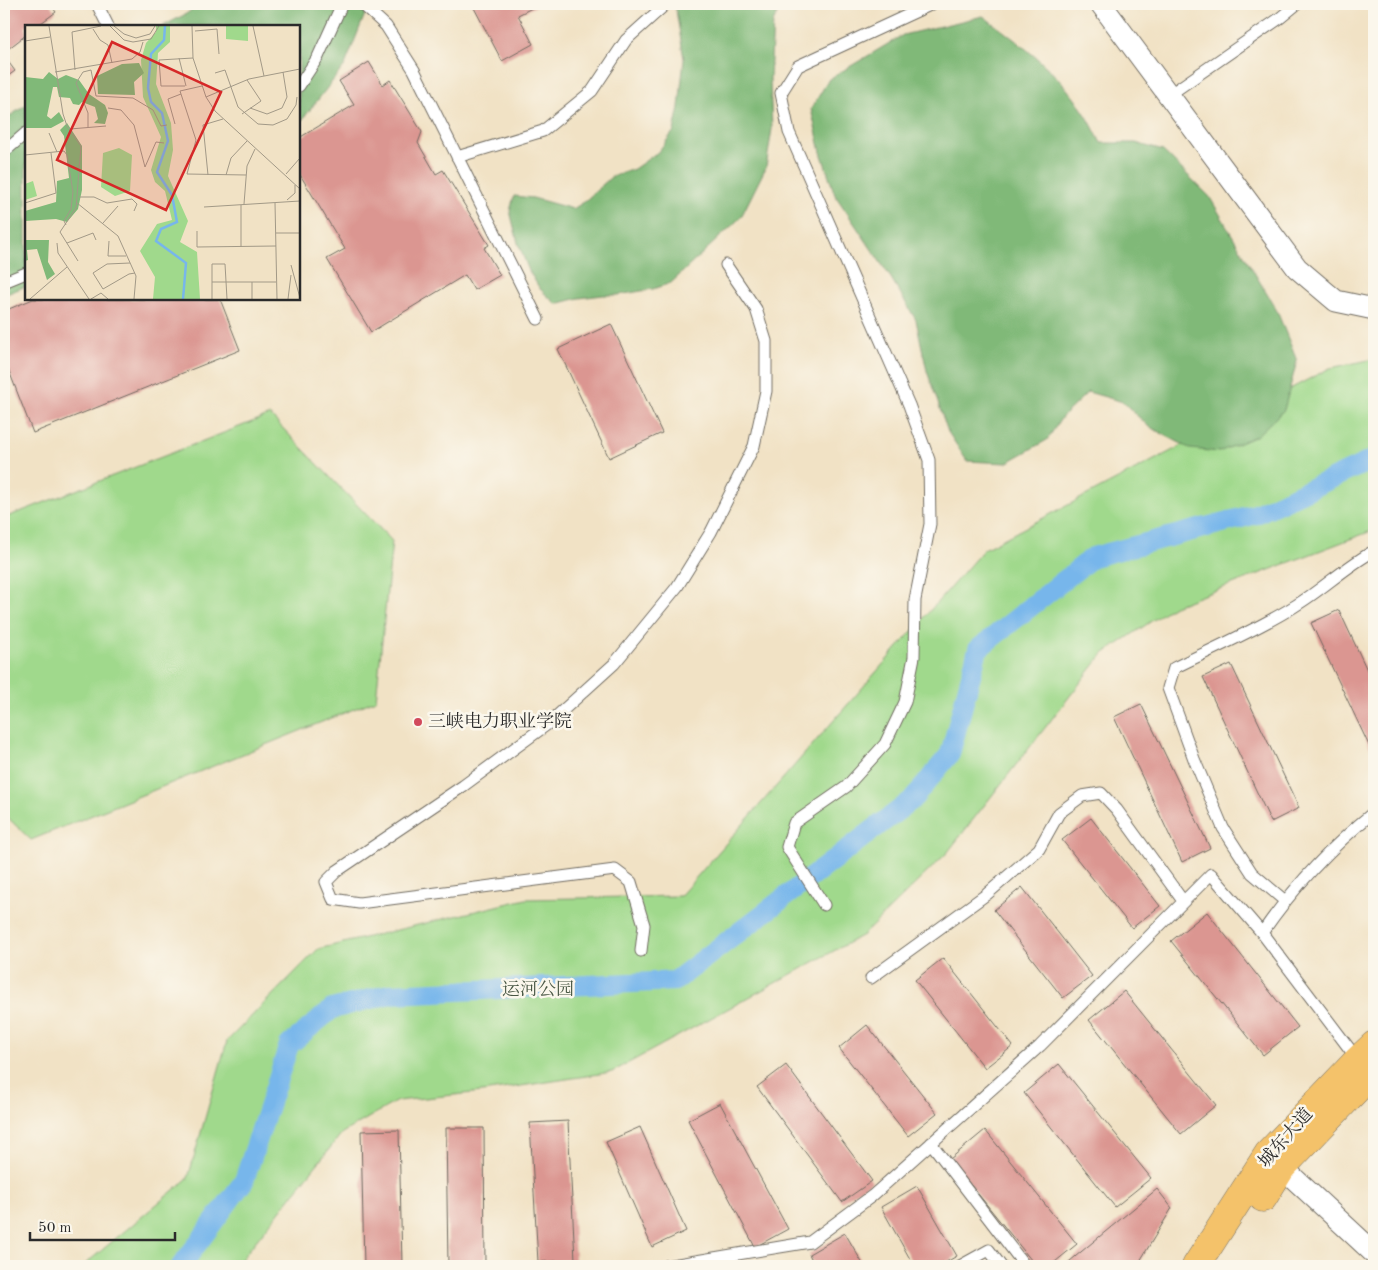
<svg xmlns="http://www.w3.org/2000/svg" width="1378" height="1270" viewBox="0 0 1378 1270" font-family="'Old Standard TT','Noto Serif SC',serif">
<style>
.green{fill:#a0d98c;stroke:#66825c}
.forest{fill:#80b978;stroke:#567252}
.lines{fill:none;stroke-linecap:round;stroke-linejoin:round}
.canal{stroke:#77b6eb;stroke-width:20}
.building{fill:#db9691}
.service-casing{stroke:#706b61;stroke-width:13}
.minor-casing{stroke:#706b61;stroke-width:23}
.primary-casing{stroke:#706b61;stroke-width:29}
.service{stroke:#fff;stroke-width:11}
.minor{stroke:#fff;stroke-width:21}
.primary{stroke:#f4c26a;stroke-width:28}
.poi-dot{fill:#d1495b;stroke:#fbf7ec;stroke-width:2}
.labels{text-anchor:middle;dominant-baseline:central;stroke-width:5;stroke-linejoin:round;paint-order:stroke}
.poi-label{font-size:18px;fill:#2b2b2b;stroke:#fbf7ec;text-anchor:start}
.park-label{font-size:18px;fill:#485643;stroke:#fbf7ec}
.street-label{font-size:18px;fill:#2b2b2b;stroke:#fbf7ec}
.inset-river{fill:none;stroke:#77b6eb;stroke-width:2.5}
.inset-road{fill:none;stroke:#a29987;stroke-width:1}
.view{fill:#d62828;fill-opacity:0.15;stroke:#d62828;stroke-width:2.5}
.inset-edge{fill:none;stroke:#2b2b2b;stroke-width:2.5}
</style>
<rect width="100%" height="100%" fill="#fbf7ec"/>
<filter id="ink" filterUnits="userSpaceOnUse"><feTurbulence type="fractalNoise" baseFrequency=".02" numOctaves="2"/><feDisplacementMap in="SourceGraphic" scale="10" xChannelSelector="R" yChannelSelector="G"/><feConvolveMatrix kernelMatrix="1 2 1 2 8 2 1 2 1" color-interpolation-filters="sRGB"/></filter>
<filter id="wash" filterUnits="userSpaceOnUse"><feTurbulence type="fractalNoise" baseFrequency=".0096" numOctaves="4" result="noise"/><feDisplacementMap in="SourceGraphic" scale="20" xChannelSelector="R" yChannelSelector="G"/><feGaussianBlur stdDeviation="1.12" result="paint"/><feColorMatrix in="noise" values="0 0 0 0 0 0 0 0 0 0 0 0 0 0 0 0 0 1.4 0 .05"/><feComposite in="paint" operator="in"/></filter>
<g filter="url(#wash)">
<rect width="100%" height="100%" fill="#f1e2c5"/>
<path class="green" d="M 1374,359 L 1374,530 L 1172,607 L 1102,655 L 947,853 L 863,935 L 612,1072 L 482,1092 L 397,1101 L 342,1133 L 236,1266 L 83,1266 L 188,1178 L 227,1041 L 318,949 L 526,899 L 680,896 L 984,549 L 1330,368 Z
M 270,415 L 392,541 L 376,700 L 31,840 L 4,814 L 4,518 Z"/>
<path class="forest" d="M 200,4 L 369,4 L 345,65 L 299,124 L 299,26 L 163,26 L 186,14 Z
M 675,4 L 782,4 L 773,22 L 770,79 L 772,129 L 766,167 L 741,217 L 671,283 L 653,289 L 618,295 L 603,295 L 579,298 L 556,304 L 540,289 L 529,271 L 518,243 L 510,211 L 514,196 L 533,198 L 573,209 L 584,202 L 611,177 L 634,169 L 658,152 L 674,131 L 679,107 L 684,59 Z
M 983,16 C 1020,43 1057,71 1082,109 C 1090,120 1095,132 1101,143 L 1136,143 L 1163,151 L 1209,196 L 1277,311 L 1297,361 L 1284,410 L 1256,436 L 1219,452 L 1191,449 L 1148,426 L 1123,402 L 1088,392 L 1062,417 L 1047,440 L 1006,463 L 967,461 L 948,432 L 927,371 L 916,320 L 891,278 L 835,195 L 821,152 L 811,109 L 829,79 L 903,35 Z
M 26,105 L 26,286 L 4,295 L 4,120 Z"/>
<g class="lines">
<path class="canal" d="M 181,1266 L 244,1181 L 289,1045 L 332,1009 L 390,994 L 675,981 L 912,800 L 950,754 L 978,649 L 1093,557 L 1256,514 L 1374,459"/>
</g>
<g id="blocks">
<path class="building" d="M 4,4 L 50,4 L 56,12 L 37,26 L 26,26 L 26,35 L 4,52 Z
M 472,4 L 540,4 L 518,15 L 533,44 L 502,61 Z
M 4,56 L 15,71 L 4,79 Z
M 369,62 L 383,85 L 390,80 L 422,132 L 418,143 L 436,174 L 443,170 L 489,245 L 484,248 L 500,275 L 474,290 L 465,275 L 371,332 L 327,259 L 345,249 L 299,173 L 299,138 L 354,105 L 339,81 Z
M 33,299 L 220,299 L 240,350 L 33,433 L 4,358 L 4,311 Z
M 611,324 L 662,433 L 609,458 L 558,349 Z
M 1339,610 L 1374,685 L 1374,756 L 1311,623 Z
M 1231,664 L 1299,808 L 1271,822 L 1203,677 Z
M 1141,704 L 1210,848 L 1182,862 L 1114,717 Z
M 1091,818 L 1160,906 L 1132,928 L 1062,840 Z
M 1022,887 L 1092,976 L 1063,998 L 994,910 Z
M 1207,912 L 1298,1027 L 1263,1055 L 1171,941 Z
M 943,958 L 1013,1046 L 985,1068 L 915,980 Z
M 1124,991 L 1216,1105 L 1181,1134 L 1089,1020 Z
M 867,1025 L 937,1113 L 908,1136 L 839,1048 Z
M 1059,1064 L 1151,1178 L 1115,1207 L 1024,1093 Z
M 786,1065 L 872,1181 L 842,1202 L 757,1087 Z
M 720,1103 L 788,1229 L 755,1247 L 688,1120 Z
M 568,1121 L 575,1260 L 538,1262 L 530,1123 Z
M 640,1127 L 686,1231 L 652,1247 L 606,1142 Z
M 446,1128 L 484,1128 L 485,1266 L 448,1266 Z
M 399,1130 L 402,1266 L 364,1266 L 361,1131 Z
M 985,1130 L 1077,1244 L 1050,1266 L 1036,1266 L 950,1159 Z
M 917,1186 L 957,1256 L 939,1266 L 914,1266 L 881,1207 Z
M 1157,1189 L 1172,1208 L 1137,1266 L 1064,1266 Z
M 845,1233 L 864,1266 L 815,1266 L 809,1254 Z"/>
</g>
</g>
<g filter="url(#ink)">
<use href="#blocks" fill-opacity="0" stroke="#706b61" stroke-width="1"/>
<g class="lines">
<g class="service-casing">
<path id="service" d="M 97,4 L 108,26
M 362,4 L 386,26 L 414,70 L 538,319
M 299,86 L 318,57 L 342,4
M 1169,95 L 1280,18 L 1297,4
M 4,152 L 26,133
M 457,157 L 543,131 L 592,91 L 626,40 L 666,4
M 4,282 L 26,273
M 1285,901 L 1252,873 L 1223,828 L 1194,759 L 1168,688 L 1174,668 C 1214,648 1257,630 1295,606 C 1322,590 1346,566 1374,551
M 824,905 L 787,847 L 794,823 L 846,787 L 885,744 L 905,702 L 914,657 L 915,600 L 930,524 L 929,460 L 909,405 L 789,132 L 781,93 L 798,66 L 932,4
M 1262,933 C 1293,888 1332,846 1374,812
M 641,951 L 644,925 L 631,882 L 615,870 L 359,903 L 333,899 L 326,882 L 337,871 L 463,786 L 549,723 L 614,664 L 677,587 L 711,532 L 754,446 L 766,391 L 766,341 L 756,309 L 726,265
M 871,978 L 987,894 L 1039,849 L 1059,813 L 1082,796 L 1101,793 L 1117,810 L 1183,901
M 931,1143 L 1025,1266
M 666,1266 L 810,1242 L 872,1196 L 1040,1046 L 1211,874 L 1262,933 L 1358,1060
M 960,1266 L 989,1250 L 1001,1266"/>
</g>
<g class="minor-casing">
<path id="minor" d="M 1101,4 L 1297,268 L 1336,301 L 1374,309
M 1272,1158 L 1374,1253"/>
</g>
<g class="primary-casing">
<path id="primary" d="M 1263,1198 L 1282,1167 L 1374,1071
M 1196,1266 L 1268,1154 L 1358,1060 L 1374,1045"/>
</g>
<use href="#service" class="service"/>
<use href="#minor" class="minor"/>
<use href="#primary" class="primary"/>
</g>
</g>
<circle class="poi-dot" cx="418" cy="722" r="5"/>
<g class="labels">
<g class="poi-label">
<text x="428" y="722">三峡电力职业学院</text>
</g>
<g class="park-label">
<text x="538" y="990">运河公园</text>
</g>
<g class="street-label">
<text transform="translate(1286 1138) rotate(-49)">城东大道</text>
</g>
</g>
<g transform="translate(25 25)">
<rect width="275" height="275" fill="#f1e2c5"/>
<path d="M 131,1 L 145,1 L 145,17 L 133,28 L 131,59 L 146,98 L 148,125 L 143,151 L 163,196 L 155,217 L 172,227 L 175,274 L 128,274 L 130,252 L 115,226 L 132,199 L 147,195 L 140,166 L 130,157 L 126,145 L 136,112 L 118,72 L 116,35 L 121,18 L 131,7 ZM 201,1 L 223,1 L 223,16 L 201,14 ZM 94,123 L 107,130 L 105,166 L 90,171 L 76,162 L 78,128 ZM 8,156 L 12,171 L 0,175 L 0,159 Z" fill="#a0d98c"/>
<path d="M 114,38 L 119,48 L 109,57 L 110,70 L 73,69 L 72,51 L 97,39 ZM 24,47 L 33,54 L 41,50 L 54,55 L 64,69 L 80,80 L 83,88 L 80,99 L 69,98 L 73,94 L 70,82 L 57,77 L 54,80 L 48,79 L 45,73 L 34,72 L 32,62 L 28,62 L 22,91 L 26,94 L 34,87 L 39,96 L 26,103 L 0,103 L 0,52 L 18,54 ZM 42,98 L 57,121 L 57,165 L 53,184 L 42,197 L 31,194 L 0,196 L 0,186 L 31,177 L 32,156 L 44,153 L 39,111 L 35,105 ZM 0,215 L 24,215 L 23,237 L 30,249 L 22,255 L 12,224 L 2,225 L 3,235 L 0,236 Z" fill="#80b978"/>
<path class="inset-river" d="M 140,1 L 139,15 L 126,29 L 123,63 L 126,77 L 137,88 L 143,116 L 132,147 L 147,170 L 152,197 L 136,204 L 131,216 L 161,238 L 158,274"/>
<path class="inset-road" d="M 24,1 L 38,89 L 42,101 L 56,121 L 51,183 L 35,207 L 53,236M 85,1 L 99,15 L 108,17 L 126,14 L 134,1M 89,1 L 99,9 L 111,13 L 125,9 L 130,1M 167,1 L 168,33 L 181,72 L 190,86 L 275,164M 228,1 L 239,51M 68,4 L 75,15 L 83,20 L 87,38M 170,6 L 192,4 L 194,29M 0,16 L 25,12M 154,33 L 161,61M 50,45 L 47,7 L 76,1M 30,47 L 107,34 L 115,27 L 118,17M 190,48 L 200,45 L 213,82 L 233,99 L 248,100 L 262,94 L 271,80 L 272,72M 160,61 L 136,61 L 134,35 L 168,33M 177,61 L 155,66 L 171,115 L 162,149 L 221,150M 181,72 L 224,54 L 275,44M 83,83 L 96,85 L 109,100 L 120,142 L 131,117 L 139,118M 225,83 L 242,89 L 257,83 L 262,72 L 258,47M 217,89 L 236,76 L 222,55M 150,99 L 143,74 L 156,69M 63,102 L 63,88 L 51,58 L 58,47 L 66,45 L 71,71 L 108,73 L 128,85 L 136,101 L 142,100M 45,104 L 81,101M 24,108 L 32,127M 0,130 L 39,126 L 42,130 L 48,167 L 46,184 L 39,196 L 41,200M 261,149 L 275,133M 183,150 L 178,100 L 198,94M 201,150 L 206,133 L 222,116M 54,172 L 69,172 L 82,178 L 107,174 L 112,179 L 109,186M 262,175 L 270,168 L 270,160M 0,178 L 31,168 L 26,128M 52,178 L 93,211 L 111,251 L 109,274M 250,178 L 252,274M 219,179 L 222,141 L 230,124M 216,180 L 216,222M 179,182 L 275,176M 78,198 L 93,181M 172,206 L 172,222 L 251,221M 251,208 L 275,208M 84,216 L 83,231 L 101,231M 32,218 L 33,228 L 64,274M 42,218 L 68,208 L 71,215M 105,238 L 82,239 L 68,248 L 78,264 L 104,249 L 110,248M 266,240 L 275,273M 187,257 L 251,257M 227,257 L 227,274M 5,274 L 42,242M 66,274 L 76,268 L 83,274M 187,274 L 187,239 L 200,239 L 202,274M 263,274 L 266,250"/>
<path class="view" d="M 87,17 L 196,67 L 141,185 L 32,135 Z"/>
<rect width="275" height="275" class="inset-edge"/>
</g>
<rect width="1378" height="1270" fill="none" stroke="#fbf7ec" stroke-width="20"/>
<path d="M30 1232v8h145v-8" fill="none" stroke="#2b2b2b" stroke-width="2.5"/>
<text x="38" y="1232" font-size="15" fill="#2b2b2b" stroke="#fbf7ec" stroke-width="4" paint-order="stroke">50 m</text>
</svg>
